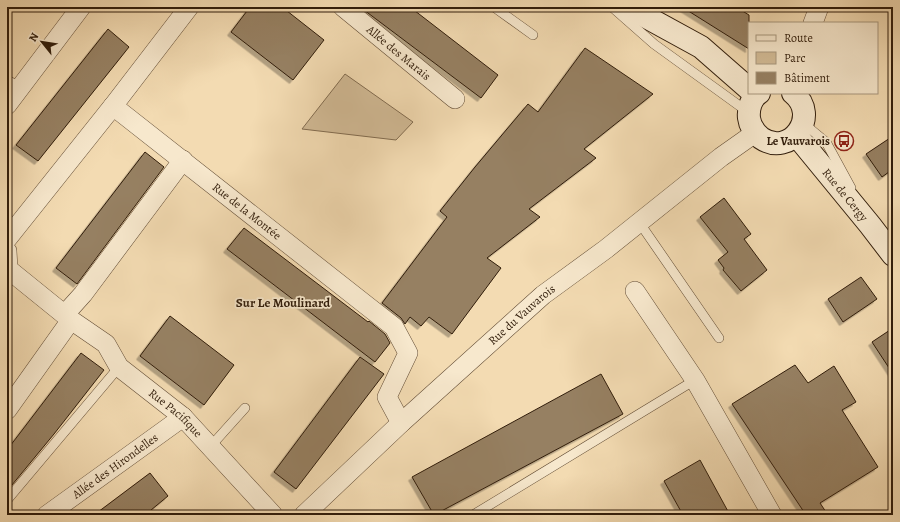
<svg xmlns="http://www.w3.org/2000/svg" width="900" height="522" viewBox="0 0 900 522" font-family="Alegreya,serif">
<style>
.green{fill:#d2bb96;stroke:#826c50}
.building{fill:#968062;stroke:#311d0b;filter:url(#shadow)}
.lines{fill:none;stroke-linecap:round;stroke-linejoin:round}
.lane-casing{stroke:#624c35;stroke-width:10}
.street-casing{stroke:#624c35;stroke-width:20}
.secondary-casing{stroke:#311d0b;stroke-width:24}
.lane{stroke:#f7e8cd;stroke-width:9}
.street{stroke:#f7e8cd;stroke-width:19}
.secondary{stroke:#f7e8cd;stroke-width:22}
.labels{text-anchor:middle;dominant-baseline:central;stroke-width:3.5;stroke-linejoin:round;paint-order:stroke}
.street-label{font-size:12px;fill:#311d0b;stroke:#f7e8cd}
.poi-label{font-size:12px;font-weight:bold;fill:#311d0b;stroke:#f7e8cd;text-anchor:end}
.neighbourhood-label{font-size:13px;font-weight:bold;fill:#311d0b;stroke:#f7e8cd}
</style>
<defs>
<filter id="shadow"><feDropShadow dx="-3.5" dy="3.5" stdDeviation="0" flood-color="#0004"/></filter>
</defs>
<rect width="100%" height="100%" fill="#f3dbb2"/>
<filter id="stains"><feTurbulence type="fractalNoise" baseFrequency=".005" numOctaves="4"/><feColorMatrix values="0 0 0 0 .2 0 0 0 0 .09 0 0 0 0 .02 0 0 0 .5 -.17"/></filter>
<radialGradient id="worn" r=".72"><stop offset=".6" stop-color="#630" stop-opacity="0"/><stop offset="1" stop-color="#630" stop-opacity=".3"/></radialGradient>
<path class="green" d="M 345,74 L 413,122 L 396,140 L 302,129 Z"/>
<path class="building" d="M 250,7 L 282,7 L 324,40 L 293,80 L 231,32 Z
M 360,7 L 410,7 L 498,75 L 481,98 Z
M 682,7 L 736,7 L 749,15 L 749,49 Z
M 108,29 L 129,47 L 38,161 L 16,145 Z
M 585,48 L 653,94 L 584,149 L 596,158 L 529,209 L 540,217 L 487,258 L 501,268 L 452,334 L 429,317 L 421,326 L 410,317 L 405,324 L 401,318 L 382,303 L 447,217 L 440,211 L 475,167 L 528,104 L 538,112 Z
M 893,136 L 893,169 L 882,177 L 866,154 Z
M 145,152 L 164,167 L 77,284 L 56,268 Z
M 724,198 L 751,234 L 744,239 L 767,270 L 741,291 L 723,270 L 724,268 L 718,260 L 728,252 L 700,217 Z
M 244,228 L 368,322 L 369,321 L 385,334 L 390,343 L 375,362 L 227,249 Z
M 861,277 L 877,299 L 843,322 L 828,299 Z
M 170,316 L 234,365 L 204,405 L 140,356 Z
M 893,328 L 893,374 L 872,342 Z
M 81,353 L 104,370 L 54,434 L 7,491 L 7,450 Z
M 360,357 L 384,374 L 296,489 L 274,472 Z
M 795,365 L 808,383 L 834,366 L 856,402 L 842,410 L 878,467 L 820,503 L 828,515 L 806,515 L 732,404 Z
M 601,374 L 623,414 L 434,515 L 412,477 Z
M 700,460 L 730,515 L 683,515 L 664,481 Z
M 150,473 L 168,496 L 145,515 L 94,515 Z"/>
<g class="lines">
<g class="lane-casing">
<path id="lane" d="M 494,7 L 533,35
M 612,7 L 654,44 L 748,112
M 7,80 L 20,87
M 803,123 L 826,142 L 851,188
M 639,222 L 719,338
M 210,447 L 245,408
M 7,500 L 119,367
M 473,515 L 695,380"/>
</g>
<g class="street-casing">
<g id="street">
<path id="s1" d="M 189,7 L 113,106 L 394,327 L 408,353 L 387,397 L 401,423"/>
<path id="s2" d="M 343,7 L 455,99"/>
<path d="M 813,23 L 819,7"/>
<path d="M 7,105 L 81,7"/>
<path d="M 7,239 L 113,106"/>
<path id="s3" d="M 7,251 L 8,269 L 71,320 L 106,344 L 119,367 L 183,417 L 273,515"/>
<path d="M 635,291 L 695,380 L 772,515"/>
<path d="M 65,314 L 83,294 L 183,160"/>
<path d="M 7,410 L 71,320"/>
<path id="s4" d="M 47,515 L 183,417"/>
<path id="s5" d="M 304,515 L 401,423 L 543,295 L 606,249 L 721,157 L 755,133"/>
</g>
</g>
<g class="secondary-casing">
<g id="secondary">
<path d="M 628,7 L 701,47 L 749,89"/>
<path d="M 759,93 C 751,98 748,109 749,118 C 750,126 755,133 761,138 C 790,158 821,116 793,93"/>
<path id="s6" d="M 797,136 L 870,225 L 893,255"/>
</g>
</g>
<use href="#lane" class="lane"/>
<use href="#street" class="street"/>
<use href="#secondary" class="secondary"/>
</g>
<defs>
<g id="bus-ring" transform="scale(1)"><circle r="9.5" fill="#f7e8cd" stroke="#8f2418" stroke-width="1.5"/><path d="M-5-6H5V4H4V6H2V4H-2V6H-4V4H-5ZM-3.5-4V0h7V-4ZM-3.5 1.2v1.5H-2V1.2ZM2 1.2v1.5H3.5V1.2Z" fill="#8f2418"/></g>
</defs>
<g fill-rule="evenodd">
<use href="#bus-ring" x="844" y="141"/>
</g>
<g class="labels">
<g class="street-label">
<text stroke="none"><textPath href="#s2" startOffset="72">Allée des Marais</textPath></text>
<text stroke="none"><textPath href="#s6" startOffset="76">Rue de Cergy</textPath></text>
<text stroke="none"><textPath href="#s1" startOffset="295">Rue de la Montée</textPath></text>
<text stroke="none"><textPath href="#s5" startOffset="296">Rue du Vauvarois</textPath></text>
<text stroke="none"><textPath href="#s3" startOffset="241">Rue Pacifique</textPath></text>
<text stroke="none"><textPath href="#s4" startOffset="84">Allée des Hirondelles</textPath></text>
</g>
<g class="poi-label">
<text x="830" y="141">Le Vauvarois</text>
</g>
<g class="neighbourhood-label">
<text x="283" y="302">Sur Le Moulinard</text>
</g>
</g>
<rect width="900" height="522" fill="none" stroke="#f3dbb2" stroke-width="24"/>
<rect x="8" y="8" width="884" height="506" fill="none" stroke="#311d0b" stroke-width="2"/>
<rect x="12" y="12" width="876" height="498" fill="none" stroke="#311d0b"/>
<rect x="748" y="22" width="130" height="72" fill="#f7e8cd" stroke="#a8977f"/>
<rect x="756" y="35" width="20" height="6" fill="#f7e8cd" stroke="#a8977f"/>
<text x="784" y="42" font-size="12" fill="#311d0b">Route</text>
<rect x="756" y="52" width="20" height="12" fill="#d2bb96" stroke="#a8977f"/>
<text x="784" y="62" font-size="12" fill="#311d0b">Parc</text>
<rect x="756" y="72" width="20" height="12" fill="#968062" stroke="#a8977f"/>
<text x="784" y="82" font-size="12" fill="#311d0b">Bâtiment</text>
<g transform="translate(42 42) rotate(300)" stroke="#f7e8cd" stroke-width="3" paint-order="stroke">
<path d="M0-3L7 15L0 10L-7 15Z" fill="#311d0b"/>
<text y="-6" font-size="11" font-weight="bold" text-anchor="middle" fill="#311d0b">N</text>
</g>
<rect width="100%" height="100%" filter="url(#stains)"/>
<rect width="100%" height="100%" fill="url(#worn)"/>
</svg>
